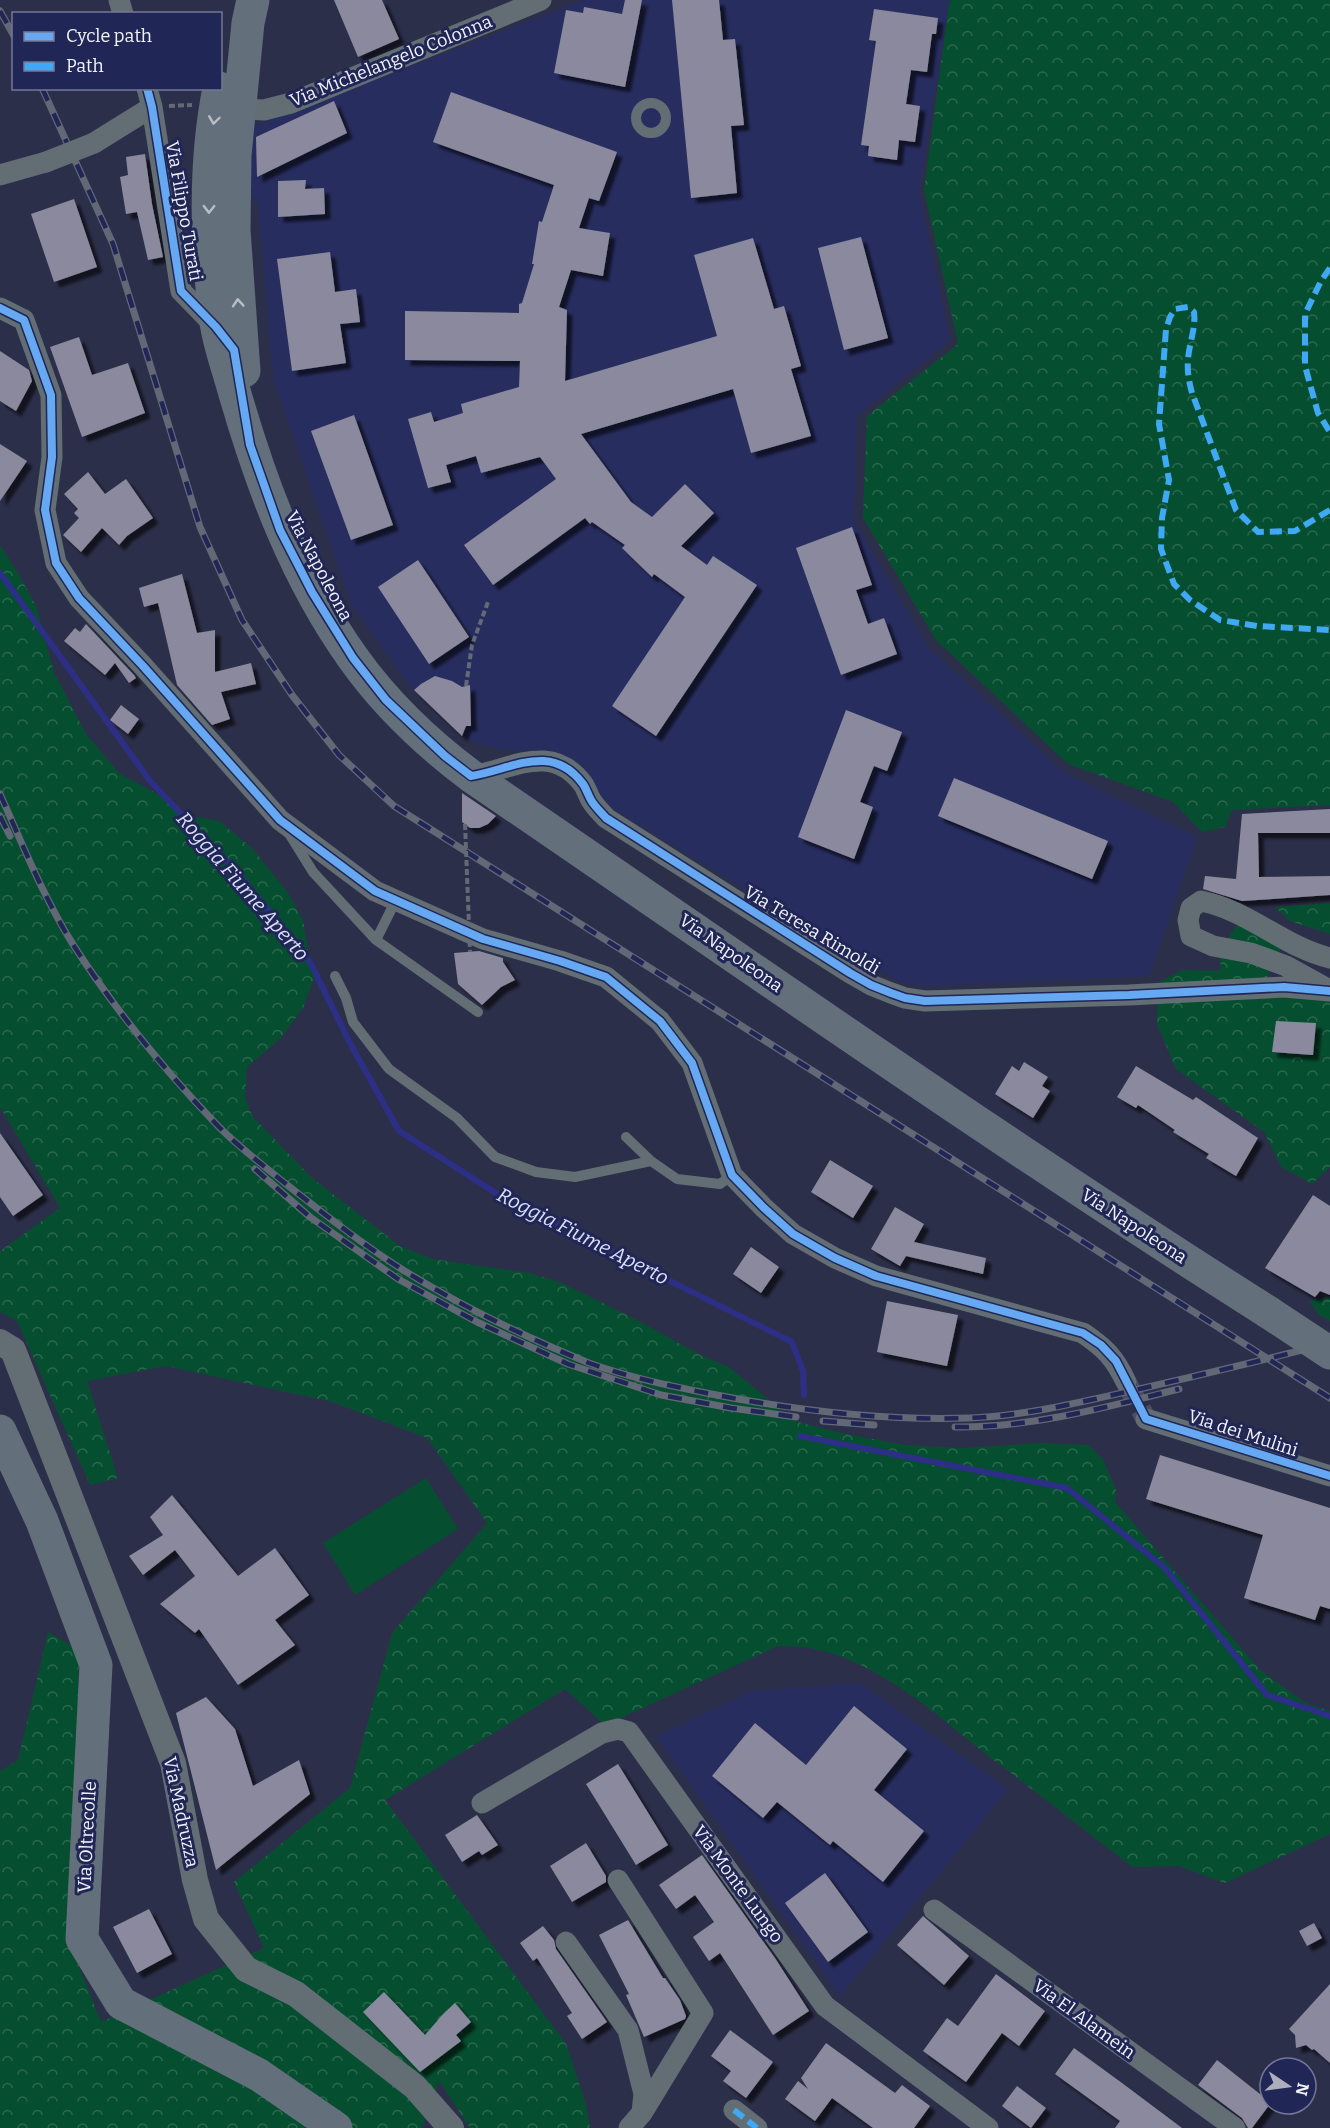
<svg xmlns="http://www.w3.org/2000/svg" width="1330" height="2128" viewBox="0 0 1330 2128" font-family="Bitter,serif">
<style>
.built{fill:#282d60;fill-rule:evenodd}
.forest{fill:url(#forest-crowns)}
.green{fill:#064e30}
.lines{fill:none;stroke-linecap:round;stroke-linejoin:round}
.stream{stroke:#2d2f87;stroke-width:6}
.building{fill:#8a899d;filter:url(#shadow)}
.minor-tunnel{stroke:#4a4c63;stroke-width:21;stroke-dasharray:21 10;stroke-linecap:butt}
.path{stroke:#636a75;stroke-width:4;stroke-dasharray:6 3;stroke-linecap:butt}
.service{stroke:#636d74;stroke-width:10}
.minor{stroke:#636d74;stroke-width:21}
.tertiary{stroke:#636d74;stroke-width:26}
.primary{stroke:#636f7b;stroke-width:33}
.rail-casing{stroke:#636877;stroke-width:7}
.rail{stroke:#202655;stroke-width:4.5;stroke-dasharray:14;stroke-linecap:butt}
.path-bridge{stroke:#636a75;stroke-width:4;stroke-dasharray:6 3;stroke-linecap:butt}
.minor-bridge{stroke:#636d74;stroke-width:21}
.primary-bridge{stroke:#636f7b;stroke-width:33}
.quiet{stroke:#3fa9f5;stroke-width:6;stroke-dasharray:12 6;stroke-linecap:butt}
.cycleway-casing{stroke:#202655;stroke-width:11}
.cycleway{stroke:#66a8f1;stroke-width:8}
.oneway{stroke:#b9bec7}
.labels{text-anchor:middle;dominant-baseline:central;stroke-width:6;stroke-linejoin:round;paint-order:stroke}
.street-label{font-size:18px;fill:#f2f3f9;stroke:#202655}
.water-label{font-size:20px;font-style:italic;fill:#dbe1fb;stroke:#202655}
</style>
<defs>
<pattern id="forest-crowns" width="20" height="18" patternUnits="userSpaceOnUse" patternTransform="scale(1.5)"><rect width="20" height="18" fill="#064e30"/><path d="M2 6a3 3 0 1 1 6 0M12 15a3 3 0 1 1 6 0" fill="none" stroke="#2b684f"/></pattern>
<filter id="shadow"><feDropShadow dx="5.5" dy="5.5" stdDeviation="1.5" flood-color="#0009"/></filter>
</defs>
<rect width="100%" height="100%" fill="#2c2f49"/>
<path class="built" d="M 584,0 L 950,0 L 919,190 L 950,341 L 857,415 L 854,521 L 929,648 L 1065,773 L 1197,837 L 1149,976 L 926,986 L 907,984 L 881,972 L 612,808 L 601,795 L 583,766 L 566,756 L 551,751 L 503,750 L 480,744 L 462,736 L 410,686 L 351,604 L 273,379 L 258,203 L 244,187 L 249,128 Z
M 860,1683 L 1008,1789 L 840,1996 L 656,1736 L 751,1691 ZM 854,1706 L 907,1749 L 874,1790 L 924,1831 L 883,1882 L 833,1841 L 829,1845 L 777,1802 L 763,1818 L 712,1776 L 755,1723 L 806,1765 ZM 825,1873 L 868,1932 L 828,1962 L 785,1904 Z"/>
<path class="forest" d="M 951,0 L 1330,0 L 1330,805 L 1232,810 L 1225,827 L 1202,832 L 1173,802 L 1068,764 L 936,640 L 863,518 L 867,416 L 958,344 L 924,190 L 949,3 Z
M 0,545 L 18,573 L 36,606 L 54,672 L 86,734 L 120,774 L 167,799 L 181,814 L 219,821 L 252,848 L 288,893 L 303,920 L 310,962 L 316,973 L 303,1008 L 280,1039 L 247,1067 L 245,1097 L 252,1116 L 311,1177 L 400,1246 L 432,1259 L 529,1273 L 560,1282 L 641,1322 L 700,1355 L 729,1367 L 794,1421 L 841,1433 L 905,1445 L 963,1448 L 1041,1443 L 1088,1445 L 1103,1459 L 1116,1490 L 1115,1502 L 1260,1670 L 1306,1703 L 1330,1711 L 1330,1834 L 1225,1883 L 1178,1866 L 1132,1867 C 1087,1832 1041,1796 995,1761 C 933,1713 863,1643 778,1646 L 605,1725 L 565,1689 L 385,1800 L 566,2044 L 586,2104 L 590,2128 L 470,2128 L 439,2081 L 422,2128 L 0,2128 L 0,1771 L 18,1760 L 48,1632 L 79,1650 L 73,1952 L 101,2022 L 264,1948 L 234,1882 L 350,1788 L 392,1633 L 487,1523 L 427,1438 L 332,1402 L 166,1366 L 87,1381 L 118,1478 L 90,1485 L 17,1321 L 0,1312 L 0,1251 L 60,1208 L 0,1107 Z
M 1330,903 L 1330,934 L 1290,921 L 1275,907 Z
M 1238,923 L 1280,938 L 1280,951 L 1265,981 L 1330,981 L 1330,1167 L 1312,1184 L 1281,1167 L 1264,1132 L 1176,1069 L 1157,1024 L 1158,983 L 1182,970 L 1220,971 L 1221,950 Z
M 1330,1297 L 1330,1321 L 1319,1315 L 1309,1301 Z"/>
<path class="green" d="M 426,1478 L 458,1529 L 355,1595 L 323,1543 Z"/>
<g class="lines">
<path class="stream" d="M 0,573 L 150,781 L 237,872 L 310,962 L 352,1047 L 399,1131 L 502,1197 L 792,1342 L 803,1371 L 804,1395
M 800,1436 L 1067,1488 L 1165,1568 L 1267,1695 L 1330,1716"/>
</g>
<path class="building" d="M 334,0 L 382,0 L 399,39 L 358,57 Z
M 625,0 L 642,0 L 625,87 L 554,73 L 566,10 L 583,13 L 584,7 L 622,14 Z
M 672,0 L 719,0 L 723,40 L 735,39 L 744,125 L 731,126 L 737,193 L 691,198 Z
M 874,9 L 938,18 L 936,34 L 932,34 L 927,72 L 911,70 L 906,104 L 920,106 L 915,142 L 899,140 L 897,160 L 868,156 L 869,146 L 861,145 L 876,41 L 869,40 Z
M 451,92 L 617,152 L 599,201 L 589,198 L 579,228 L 610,233 L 603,276 L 571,270 L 559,307 L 567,310 L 565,381 L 717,336 L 694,255 L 753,238 L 774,309 L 784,306 L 801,366 L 791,369 L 811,436 L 751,453 L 733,389 L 581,434 L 631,502 L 652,517 L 685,484 L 714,513 L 681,546 L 707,565 L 713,556 L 757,585 L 656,736 L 612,706 L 685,597 L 654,574 L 652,577 L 622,548 L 625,545 L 592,522 L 590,524 L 585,518 L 493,585 L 464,545 L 556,479 L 540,457 L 481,473 L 476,456 L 446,465 L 451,482 L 428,488 L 408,419 L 431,412 L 434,422 L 463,413 L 461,404 L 519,387 L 520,361 L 405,360 L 405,311 L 519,313 L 519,304 L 522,303 L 534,264 L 532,264 L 539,221 L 542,222 L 554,185 L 433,142 Z
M 334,101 L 347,133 L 257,177 L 256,137 Z
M 145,154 L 152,204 L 163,257 L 148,260 L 137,212 L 126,214 L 120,177 L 128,175 L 126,157 Z
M 306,180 L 305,189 L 324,188 L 325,214 L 278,217 L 278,181 Z
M 74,199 L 97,267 L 54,282 L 31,214 Z
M 861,237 L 888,338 L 844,350 L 818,248 Z
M 330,252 L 335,292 L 356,289 L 360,322 L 340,324 L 346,363 L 292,371 L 277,259 Z
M 79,337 L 92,375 L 128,363 L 145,413 L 82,437 L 50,347 Z
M 0,351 L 29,370 L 32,381 L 16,411 L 0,401 Z
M 354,415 L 393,525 L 351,540 L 311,431 Z
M 0,444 L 27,461 L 0,501 Z
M 88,472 L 105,494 L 126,479 L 153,518 L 127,536 L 119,545 L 102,528 L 81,552 L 63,535 L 79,518 L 74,513 L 78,509 L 64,494 Z
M 852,527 L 872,585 L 856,590 L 868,624 L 884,618 L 897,654 L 841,675 L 796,548 Z
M 418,560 L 469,637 L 429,664 L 378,587 Z
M 182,574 L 197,633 L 215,630 L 215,672 L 251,663 L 256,684 L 221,692 L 230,719 L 212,725 L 177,685 L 158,603 L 144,607 L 139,588 Z
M 86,624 L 134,675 L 136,678 L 129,683 L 115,663 L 105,675 L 64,641 L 75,628 L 80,632 Z
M 435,676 L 452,681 L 462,687 L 470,685 L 471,726 L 466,726 L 462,736 L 414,690 L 421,684 Z
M 121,705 L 139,719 L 128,734 L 110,720 Z
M 846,710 L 902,732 L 887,771 L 874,766 L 860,802 L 873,807 L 854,859 L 798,837 Z
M 954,778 L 1108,841 L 1092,879 L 938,816 Z
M 462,793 L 496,816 L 488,824 L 479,828 L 470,828 L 462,822 Z
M 1330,809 L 1330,833 L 1258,833 L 1259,877 L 1330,876 L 1330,895 L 1242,901 L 1203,889 L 1205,876 L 1236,879 L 1242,814 Z
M 479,951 L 503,958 L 503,962 L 515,980 L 501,987 L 482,1005 L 458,984 L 454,953 Z
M 1276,1021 L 1316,1023 L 1313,1055 L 1272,1052 Z
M 1024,1062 L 1048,1077 L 1042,1086 L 1050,1091 L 1033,1118 L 995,1094 L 1012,1066 L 1019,1071 Z
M 1136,1066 L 1193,1100 L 1196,1097 L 1258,1138 L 1236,1176 L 1206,1158 L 1209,1154 L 1173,1132 L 1175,1130 L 1138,1105 L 1136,1108 L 1117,1097 Z
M 0,1133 L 43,1195 L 13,1216 L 0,1197 Z
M 830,1160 L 873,1186 L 853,1218 L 811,1192 Z
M 1313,1195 L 1330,1206 L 1330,1295 L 1320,1291 L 1315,1297 L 1265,1268 Z
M 895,1207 L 924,1224 L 914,1242 L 986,1258 L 983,1274 L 906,1256 L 900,1266 L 871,1249 Z
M 751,1247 L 779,1267 L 761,1293 L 733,1274 Z
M 887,1301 L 958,1315 L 947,1366 L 877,1352 Z
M 1160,1455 L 1330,1508 L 1330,1609 L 1320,1606 L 1315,1620 L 1244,1598 L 1263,1535 L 1146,1499 Z
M 172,1495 L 238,1576 L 275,1548 L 309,1595 L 275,1620 L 295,1645 L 238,1685 L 199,1629 L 195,1633 L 160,1604 L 195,1576 L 175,1550 L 143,1575 L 129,1556 L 163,1535 L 150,1517 Z
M 206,1697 L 235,1729 L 253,1786 L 299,1760 L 310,1794 L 216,1870 L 176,1713 Z
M 854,1706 L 907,1749 L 874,1790 L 924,1831 L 883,1882 L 833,1841 L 830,1845 L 777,1802 L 763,1818 L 712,1776 L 755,1723 L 806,1765 Z
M 618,1764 L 668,1845 L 636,1865 L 586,1784 Z
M 477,1815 L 498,1845 L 482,1855 L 479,1851 L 462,1862 L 445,1835 Z
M 586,1843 L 606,1876 L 606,1882 L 572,1902 L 550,1866 Z
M 702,1855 L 775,1958 L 809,2011 L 773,2035 L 720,1953 L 709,1961 L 693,1937 L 714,1922 L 695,1895 L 676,1909 L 659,1885 Z
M 825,1873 L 868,1932 L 828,1962 L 785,1903 Z
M 149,1909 L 172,1954 L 137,1973 L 113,1927 Z
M 923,1916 L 969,1956 L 944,1985 L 897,1945 Z
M 628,1920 L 663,1978 L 665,1978 L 680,2000 L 686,2016 L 685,2019 L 644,2037 L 626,1995 L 629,1994 L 599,1935 Z
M 1314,1923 L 1322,1938 L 1307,1946 L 1299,1931 Z
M 543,1926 L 554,1940 L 556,1949 L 607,2022 L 582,2039 L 567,2016 L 572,2013 L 537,1958 L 533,1961 L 520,1943 Z
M 996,1974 L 1045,2011 L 1019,2046 L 1002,2033 L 966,2082 L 923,2051 L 947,2018 L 958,2026 Z
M 1330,1984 L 1330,2063 L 1314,2049 L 1312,2050 L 1306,2045 L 1296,2048 L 1295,2035 L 1289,2029 Z
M 384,1992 L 425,2035 L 444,2013 L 455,2003 L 471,2022 L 456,2035 L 461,2041 L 420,2072 L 363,2012 Z
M 730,2030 L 773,2062 L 746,2098 L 723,2081 L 731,2071 L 711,2056 Z
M 826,2043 L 895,2093 L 902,2085 L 930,2106 L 914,2128 L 873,2128 L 832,2098 L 815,2121 L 785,2099 L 798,2081 L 808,2089 L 801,2078 Z
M 1074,2048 L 1122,2083 L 1182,2128 L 1115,2128 L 1120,2121 L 1055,2074 Z
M 1217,2060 L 1270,2102 L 1270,2104 L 1252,2128 L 1248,2128 L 1242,2118 L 1198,2085 Z
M 1017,2086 L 1046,2108 L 1031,2128 L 1002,2106 Z"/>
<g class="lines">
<path class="minor-tunnel" d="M 1126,1382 L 1146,1419"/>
<path class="path" d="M 169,106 L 192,105
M 466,686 L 472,645 L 488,602"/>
<path class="service" d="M636 118a15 15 0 1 1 30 0a15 15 0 1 1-30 0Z
M 290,835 L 313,872 L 376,940 L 478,1012
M 376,940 L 396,900
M 335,976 L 346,998 L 353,1022 L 389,1069 L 457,1118 L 495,1157 L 536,1172 L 575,1177 L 651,1161
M 626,1137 L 651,1161 L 677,1179 L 720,1184 L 732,1175"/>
<path class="minor" d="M 119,0 L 123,14
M 147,88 L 152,107 L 181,291 L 216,327
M 240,109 L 264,110 L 291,103 L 541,0
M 94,143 L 152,107
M 0,175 L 46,162
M 0,308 L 24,320 L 51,395 L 52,457 L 45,510 L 56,563 L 79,598 L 143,666 L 280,820 L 375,891 L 483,939 L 560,961 L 606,977 L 660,1021 L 692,1063 L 732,1175 L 764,1208 L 793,1234 L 835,1258 L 876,1276 L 1083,1333 C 1105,1348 1115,1358 1126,1382
M 471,776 C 511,770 551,741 583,784 C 586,788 588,795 591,800 C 595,807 601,812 606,818 L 850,973 L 871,985 L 891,993 L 905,998 L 925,1001 L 1129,995 L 1284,987 L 1330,991
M 1324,987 L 1286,966 L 1251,953 L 1213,946 L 1191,936 L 1188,920 L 1191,908 L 1201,901 C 1248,910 1284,947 1330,958
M 1146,1419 L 1330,1476
M 482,1803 L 602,1733 L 618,1729 L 629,1732 L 825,2006 L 988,2128
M 618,1880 L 703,2013 L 642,2113 L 629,2128
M 934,1910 L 1235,2128
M 566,1942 L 628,2030 L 644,2094 L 642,2112
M 734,2110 L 757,2128"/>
<path class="tertiary" d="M 0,1342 L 13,1350 L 173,1763 L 195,1880 L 206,1919 L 246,1969 L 296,1994 L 415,2087 L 451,2128"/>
<path class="primary" d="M 219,88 C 206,153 206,222 212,288 C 213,301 214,315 217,328 C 221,350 229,372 235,394 C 262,487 296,578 353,658 C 385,703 427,743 471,776 C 736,957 998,1141 1268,1312
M 244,371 L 234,230 L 235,155 L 248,23 L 253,0
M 0,1431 L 42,1521 L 96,1665 L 82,1939 L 121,2003 L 259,2075 L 336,2128"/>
<g class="rail-casing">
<path id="rail" d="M 0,11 L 14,36
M 42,88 L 113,244 L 200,527 L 242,620 L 292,695 L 339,755 L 394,806 L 1330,1398
M 0,794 C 23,845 44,899 74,946 C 116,1011 165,1071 219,1127 C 240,1148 264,1166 286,1184 C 324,1214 362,1244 403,1270 C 461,1306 525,1337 589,1363 C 627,1377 667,1385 706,1393 C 792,1410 880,1421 969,1418 C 1025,1416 1081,1402 1135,1390 C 1200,1375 1265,1360 1330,1343
M 0,816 L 10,836
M 255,1169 L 310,1217 L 398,1279 L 477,1322 L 568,1364 L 661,1395 L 731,1408 L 796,1417
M 823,1421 L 874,1425
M 955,1427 C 1031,1428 1106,1407 1179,1389"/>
</g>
<use href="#rail" class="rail"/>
<path class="path-bridge" d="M 465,824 L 470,952"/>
<path class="minor-bridge" d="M 46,162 L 94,143"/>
<path class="primary-bridge" d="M 1268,1312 L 1330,1353"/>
<path class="quiet" d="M 1330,268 L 1321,281 L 1305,314 L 1305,366 L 1318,413 L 1330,432
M 1330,510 L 1295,531 L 1258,532 L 1236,510 L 1192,393 C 1189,382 1187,371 1188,360 C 1189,343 1196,329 1194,312 L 1188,307 L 1175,309 L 1170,317 L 1166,329 L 1159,424 L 1169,480 L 1162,518 L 1161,549 L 1174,584 L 1190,600 L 1220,620 L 1257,626 L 1330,630
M 734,2110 L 757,2128"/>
<g class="cycleway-casing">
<path id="cycleway" d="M 147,88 L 152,107 L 181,291 L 216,327 L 234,350 L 250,445 L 280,530 L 312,592 L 353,658 L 386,700 L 445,756 L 471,776 C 511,770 551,741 583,784 C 586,788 588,795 591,800 C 595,807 601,812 606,818 L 850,973 L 871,985 L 891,993 L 905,998 L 925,1001 L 1129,995 L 1284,987 L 1330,991
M 0,308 L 24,320 L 51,395 L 52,457 L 45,510 L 56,563 L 79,598 L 143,666 L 280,820 L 375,891 L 483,939 L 560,961 L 606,977 L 660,1021 L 692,1063 L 732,1175 L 764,1208 L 793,1234 L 835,1258 L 876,1276 L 1083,1333 L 1101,1345 L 1116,1361 L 1146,1419 L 1330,1476"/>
</g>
<use href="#cycleway" class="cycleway"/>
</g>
<defs><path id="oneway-chevron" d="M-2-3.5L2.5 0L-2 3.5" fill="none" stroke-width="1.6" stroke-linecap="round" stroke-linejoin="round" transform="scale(1.5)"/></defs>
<g class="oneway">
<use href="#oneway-chevron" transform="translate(214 120) rotate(98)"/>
<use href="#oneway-chevron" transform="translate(209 209) rotate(91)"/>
<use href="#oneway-chevron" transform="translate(238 303) rotate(-94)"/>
</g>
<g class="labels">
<g class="street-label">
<text transform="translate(391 61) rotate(-22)">Via Michelangelo Colonna</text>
<text transform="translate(184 211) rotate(80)">Via Filippo Turati</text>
<text transform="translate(319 566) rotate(62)">Via Napoleona</text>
<text transform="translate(812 930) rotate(31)">Via Teresa Rimoldi</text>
<text transform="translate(731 953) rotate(35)">Via Napoleona</text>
<text transform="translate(1134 1226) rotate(33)">Via Napoleona</text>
<text transform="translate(1243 1433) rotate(18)">Via dei Mulini</text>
<text transform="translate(181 1812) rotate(78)">Via Madruzza</text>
<text transform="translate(87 1837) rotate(-87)">Via Oltrecolle</text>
<text transform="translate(738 1884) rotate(54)">Via Monte Lungo</text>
<text transform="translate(1084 2019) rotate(36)">Via El Alamein</text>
</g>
<g class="water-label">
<text transform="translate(243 886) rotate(49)">Roggia Fiume Aperto</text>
<text transform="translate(583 1236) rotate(27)">Roggia Fiume Aperto</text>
</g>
</g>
<rect x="12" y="12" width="210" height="78" fill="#202655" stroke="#747897" stroke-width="1.5"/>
<rect x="24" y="32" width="30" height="9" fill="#66a8f1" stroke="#747897" stroke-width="1.5"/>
<text x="66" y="42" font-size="18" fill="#f2f3f9">Cycle path</text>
<rect x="24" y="62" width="30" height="9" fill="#3fa9f5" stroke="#747897" stroke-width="1.5"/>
<text x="66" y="72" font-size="18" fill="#f2f3f9">Path</text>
<g transform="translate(1288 2086) rotate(103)"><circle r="28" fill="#202655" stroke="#747897" stroke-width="1.5"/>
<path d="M0-4.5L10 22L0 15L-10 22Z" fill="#adaebb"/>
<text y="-9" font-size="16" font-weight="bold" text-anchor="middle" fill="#f2f3f9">N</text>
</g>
</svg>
